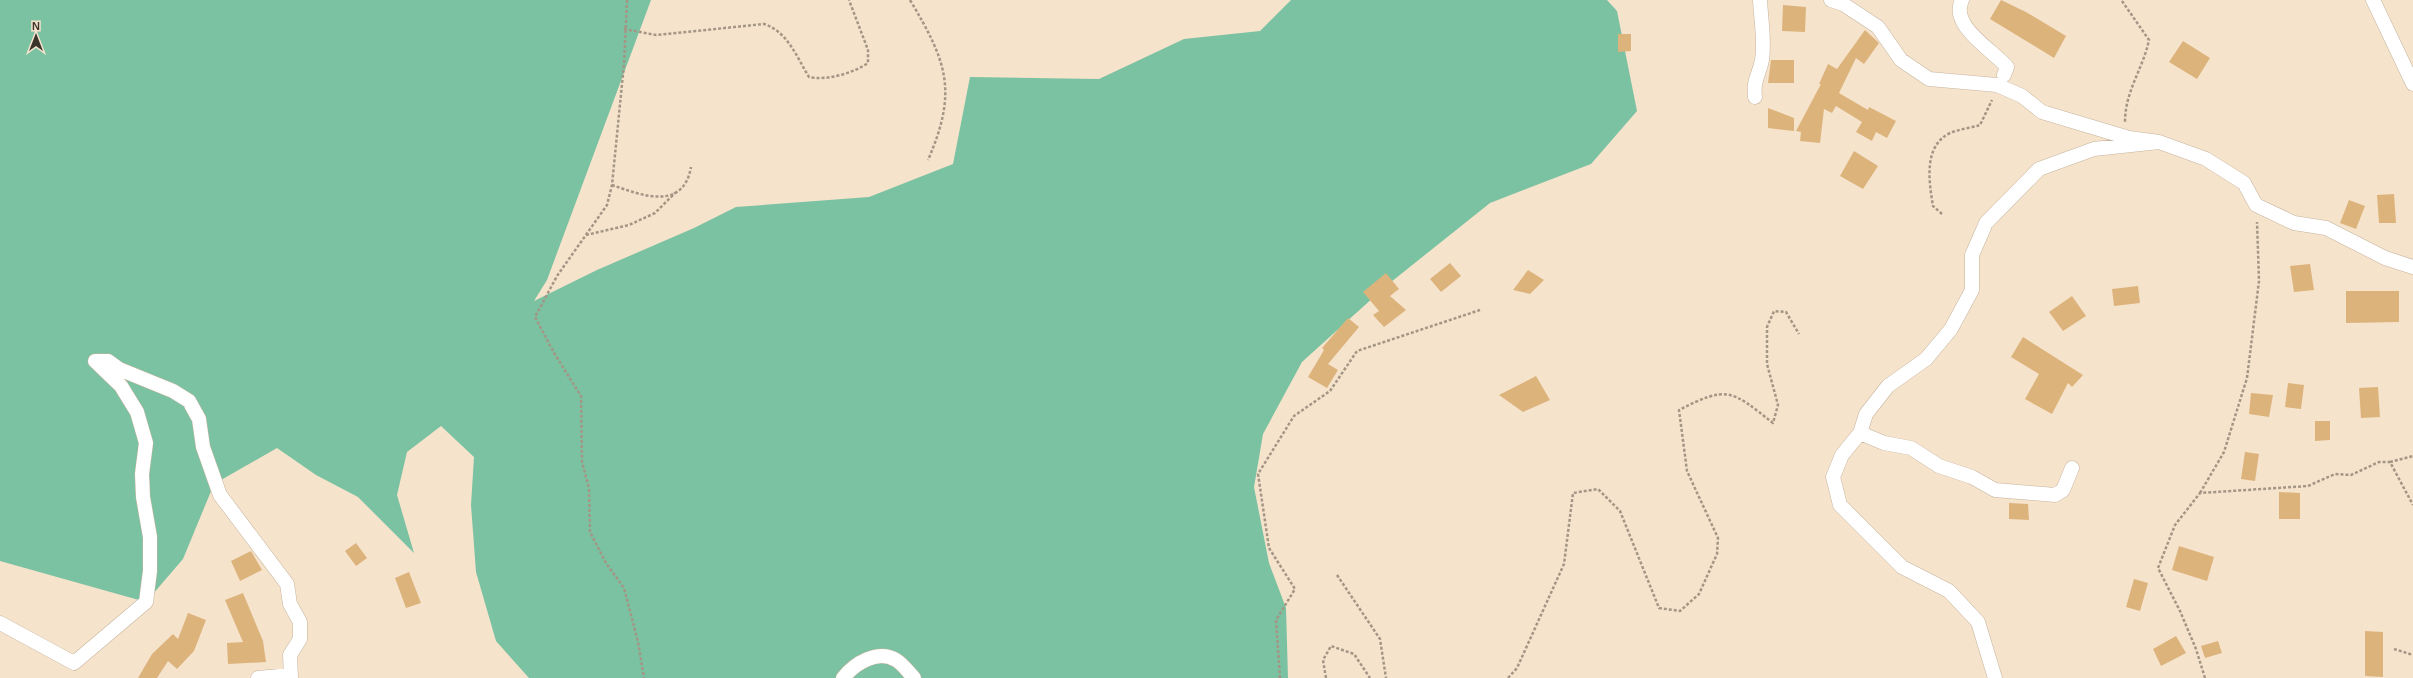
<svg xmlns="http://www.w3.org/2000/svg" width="2413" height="678" viewBox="0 0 2413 678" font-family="Arial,sans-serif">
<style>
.forest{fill:#7ac2a2}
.building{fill:#ddb37c}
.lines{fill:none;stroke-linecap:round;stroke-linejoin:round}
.street-casing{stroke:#c6b49e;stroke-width:15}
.path{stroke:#a49685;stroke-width:2.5;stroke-dasharray:3 2;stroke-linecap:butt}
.street{stroke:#fff;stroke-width:14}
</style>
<rect width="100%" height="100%" fill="#f6e3cc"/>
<path class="forest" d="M 0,0 L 651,0 L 547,280 L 534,301 L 597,270 L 694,228 L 736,207 L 869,197 L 953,164 L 970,77 L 1099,79 L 1184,39 L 1260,31 L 1291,0 L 1607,0 L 1617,11 L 1637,111 L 1591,164 L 1490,203 L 1386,286 L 1302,362 L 1263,434 L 1254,487 L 1269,563 L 1286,608 L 1288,678 L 529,678 L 496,641 L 476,572 L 471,505 L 474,457 L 441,426 L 407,452 L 397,495 L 414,553 L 358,497 L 316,475 L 277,448 L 214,484 L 183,559 L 146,602 L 0,561 Z"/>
<path class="building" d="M 2001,0 L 2026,12 L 2066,36 L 2054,58 L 1990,19 Z
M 1783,5 L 1806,7 L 1805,32 L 1782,31 Z
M 1865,30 L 1879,43 L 1864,64 L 1856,58 L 1839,93 L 1868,110 L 1869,107 L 1896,121 L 1887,138 L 1876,132 L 1872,141 L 1856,132 L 1862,122 L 1836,106 L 1832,113 L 1824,109 L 1820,143 L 1800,141 L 1801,132 L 1796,131 L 1821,84 L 1819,84 L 1828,64 L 1837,69 Z
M 1618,34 L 1631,34 L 1631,51 L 1618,52 Z
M 2183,41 L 2210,58 L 2197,79 L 2169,62 Z
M 1771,60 L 1794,60 L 1794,83 L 1768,83 Z
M 1768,108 L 1794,118 L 1794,131 L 1768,128 Z
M 1854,151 L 1878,166 L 1863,189 L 1840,176 Z
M 2394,194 L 2396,223 L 2379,223 L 2377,195 Z
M 2349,200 L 2365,206 L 2356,229 L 2340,223 Z
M 1450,263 L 1461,276 L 1441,292 L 1430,279 Z
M 2310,264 L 2314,290 L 2294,292 L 2290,266 Z
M 1528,270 L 1544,280 L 1530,294 L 1513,290 Z
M 1386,273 L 1399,289 L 1390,296 L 1406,310 L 1384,327 L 1373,315 L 1379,311 L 1363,292 Z
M 2138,286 L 2140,303 L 2114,306 L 2112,289 Z
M 2346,291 L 2399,291 L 2399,322 L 2346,323 Z
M 2072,296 L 2086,316 L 2063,331 L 2049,312 Z
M 1348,318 L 1359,327 L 1328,364 L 1338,370 L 1327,388 L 1308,377 L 1324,350 L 1322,348 Z
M 2023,337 L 2083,375 L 2072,387 L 2068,383 L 2052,414 L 2025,399 L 2039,374 L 2011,357 Z
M 1536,376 L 1550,400 L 1523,412 L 1499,395 Z
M 2288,383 L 2304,385 L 2301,409 L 2285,407 Z
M 2378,387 L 2380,417 L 2361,418 L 2359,388 Z
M 2251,393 L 2273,395 L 2269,417 L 2249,414 Z
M 2315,421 L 2330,421 L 2330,440 L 2315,441 Z
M 2245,452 L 2259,454 L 2255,481 L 2241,479 Z
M 2279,492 L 2300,493 L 2300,519 L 2279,519 Z
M 2009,503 L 2028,504 L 2029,520 L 2009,519 Z
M 356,543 L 367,558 L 356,566 L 345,551 Z
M 2179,546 L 2214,557 L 2207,581 L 2172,570 Z
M 251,551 L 262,570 L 240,581 L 231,561 Z
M 409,572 L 421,603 L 406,608 L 395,578 Z
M 2134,579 L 2148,583 L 2140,611 L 2126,607 Z
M 243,593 L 263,641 L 266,662 L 228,664 L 227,643 L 243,642 L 225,600 Z
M 188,613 L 206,620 L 194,651 L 177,669 L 168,661 L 157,678 L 138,678 L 152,654 L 173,634 L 178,639 Z
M 2365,631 L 2383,632 L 2383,677 L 2365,676 Z
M 2176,636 L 2186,653 L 2161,666 L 2153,649 Z
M 2218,641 L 2222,653 L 2205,658 L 2201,646 Z"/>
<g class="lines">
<g class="street-casing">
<path id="street" d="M 1831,0 L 1843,4 L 1878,27 L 1901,60 L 1929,79 L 1997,85 L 2022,96 L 2042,112 L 2129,138 L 2159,142 L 2206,159 L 2244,183 L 2256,205 L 2294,223 L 2326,228 L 2385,258 L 2413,267
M 1962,0 C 1949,26 1993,50 2007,67 L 2004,75
M 2373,0 L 2413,84
M 1755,97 C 1753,79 1759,76 1762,60 C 1765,41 1761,20 1760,0
M 1860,433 L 1884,443 L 1911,448 L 1939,466 L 1972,477 L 1995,490 L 2055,495 L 2063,490 L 2072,468
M 0,623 L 74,663 L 146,602 L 150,571 L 150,537 L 143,497 L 142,474 L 146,443 L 137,412 L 121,386 L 95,361 L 108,361 L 119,369 L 173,391 L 189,401 L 199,419 L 203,447 L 220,495 L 287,584 L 290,604 L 300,622 L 300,639 L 290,655 L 291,678
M 258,678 L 291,675
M 843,678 C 855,663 878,649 896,660 C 903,664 909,673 914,678
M 1995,678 L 1978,622 L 1949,591 L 1902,567 L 1840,505 L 1833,477 L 1842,455 L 1860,433 L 1866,414 L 1888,386 L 1926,359 L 1951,329 L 1972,290 L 1972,255 L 1986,223 L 2039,169 L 2094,149 L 2159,142"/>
</g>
<path class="path" d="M 627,0 L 624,64 L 612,185 L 607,205 L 557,276 L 535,317 L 554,353 L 581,396 L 582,462 L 589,488 L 590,532 L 606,563 L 624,588 L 638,642 L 644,678
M 910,0 C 947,62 958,91 928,160
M 2122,1 L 2149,40 C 2143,69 2125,91 2125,122
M 624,29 L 656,35 L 764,24 C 788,32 796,56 809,77 C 827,81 853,73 868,63 L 868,50 L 849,0
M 612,185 C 641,195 683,212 691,167
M 1942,214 L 1933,206 C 1929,182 1923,146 1950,133 C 1959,129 1971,128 1980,125 L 1992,100
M 586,235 L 629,225 L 655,213 L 675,193
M 2390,462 L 2413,456
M 2200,493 L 2224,452 L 2247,378 L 2259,281 L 2257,222
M 1337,575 L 1380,639 L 1386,678
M 2394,649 L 2413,655
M 1280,678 L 1276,620 L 1295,589 L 1269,548 L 1258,474 L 1294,416 L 1330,391 L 1357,351 L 1480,310
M 1326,678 L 1323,660 L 1331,646 L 1354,654 L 1370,678
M 1508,678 L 1517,668 L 1564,564 L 1573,493 L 1598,489 L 1620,511 L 1659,608 L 1680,611 L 1699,594 L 1717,554 L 1718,538 L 1687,471 L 1679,410 C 1728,385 1731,390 1773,423 L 1778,405 L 1767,364 L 1767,327 L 1774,311 L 1786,312 L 1799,334
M 2205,678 L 2196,649 L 2180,611 L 2158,568 L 2175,525 L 2200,493 L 2308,486 L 2335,474 L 2351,475 L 2379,462 L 2390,462 L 2413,505"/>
<use href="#street" class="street"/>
</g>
<g transform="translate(36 36)" stroke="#f6e3cc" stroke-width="3" paint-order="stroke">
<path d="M0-3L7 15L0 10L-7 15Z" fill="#3b342b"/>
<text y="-6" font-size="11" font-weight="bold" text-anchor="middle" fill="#3b342b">N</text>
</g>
</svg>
